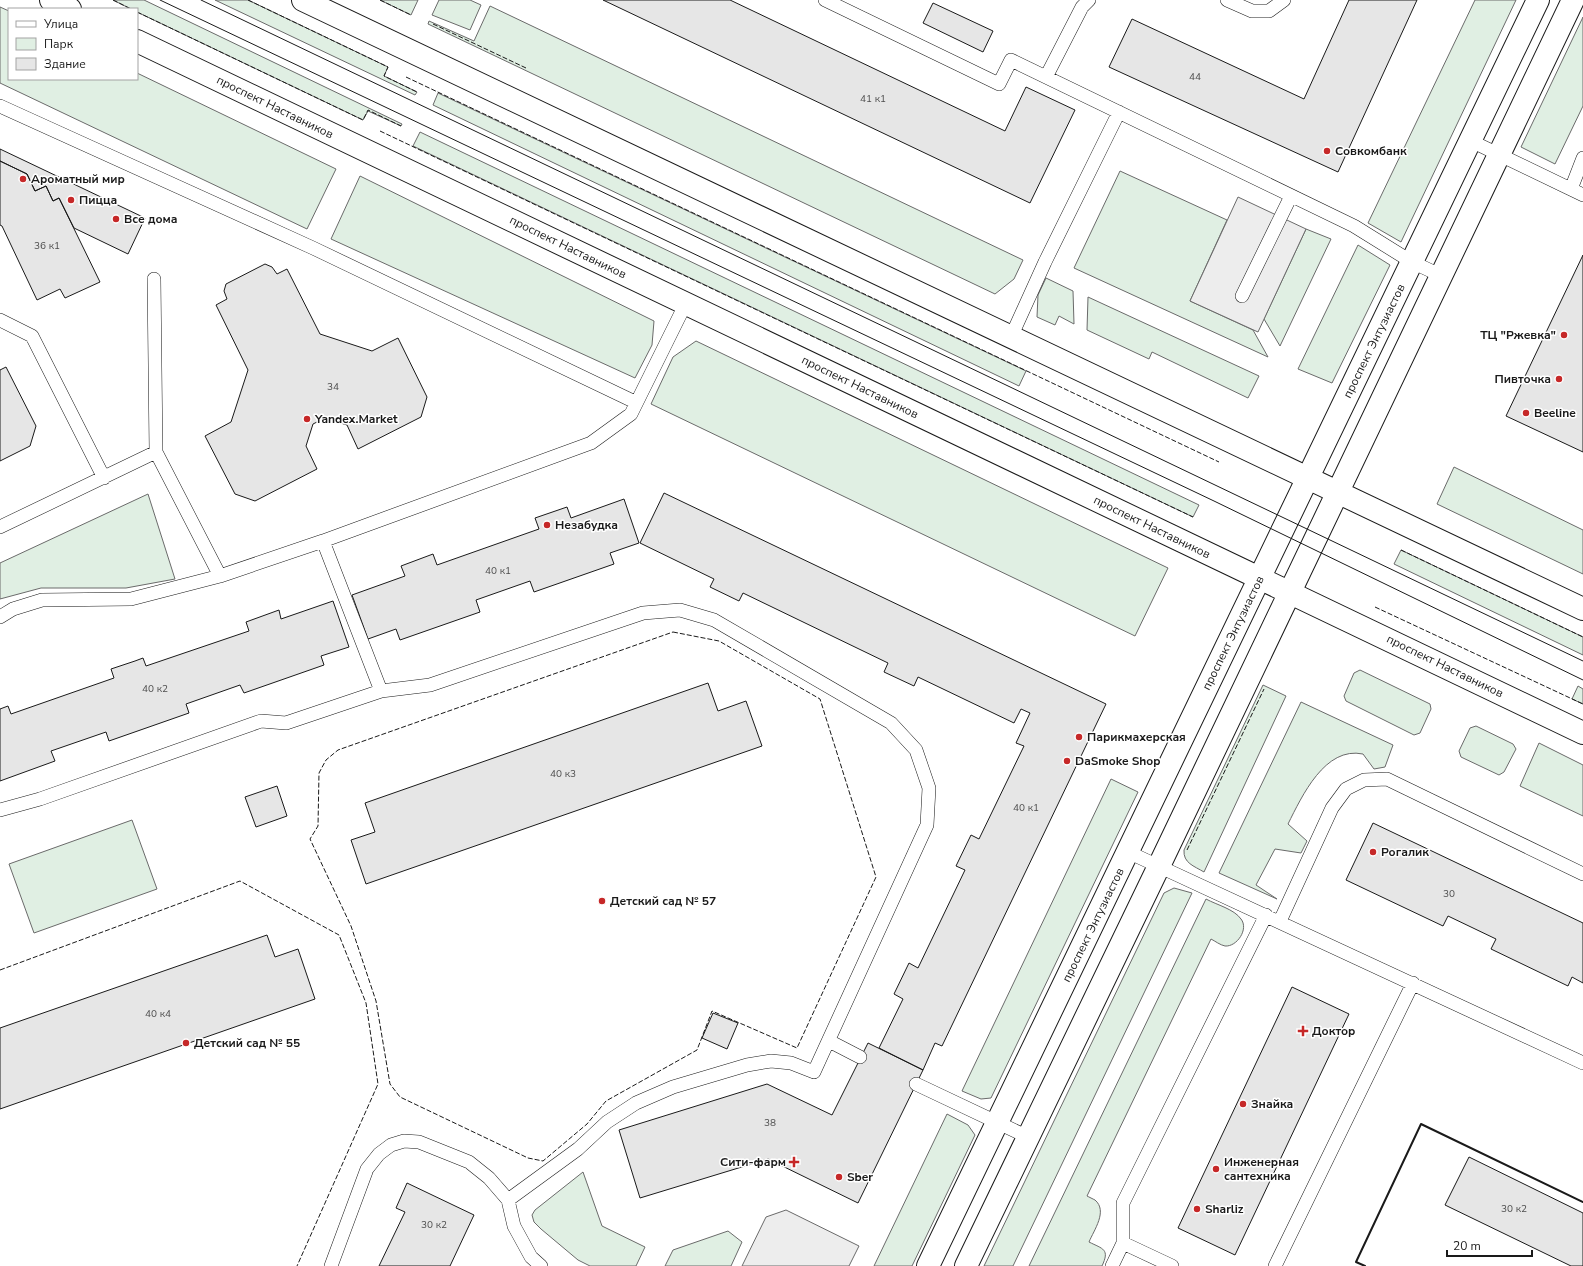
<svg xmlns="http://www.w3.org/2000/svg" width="1583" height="1266" viewBox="0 0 1583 1266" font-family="'Nunito Sans',sans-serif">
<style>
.green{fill:#e0efe3;stroke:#6a6a6a}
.parking{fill:#ededed;stroke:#6a6a6a}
.building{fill:#e6e6e6;stroke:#1a1a1a}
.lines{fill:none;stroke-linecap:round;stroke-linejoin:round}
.lane-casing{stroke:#1a1a1a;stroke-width:14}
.secondary-casing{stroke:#1a1a1a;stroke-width:24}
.lane{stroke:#fff;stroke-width:13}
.secondary{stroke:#fff;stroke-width:22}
.tram{stroke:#1a1a1a;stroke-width:1}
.fence{stroke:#1a1a1a;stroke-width:1;stroke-dasharray:5 2;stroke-linecap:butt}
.wall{stroke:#1a1a1a;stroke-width:2}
.poi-dot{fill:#c62828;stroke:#fff;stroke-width:1.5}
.labels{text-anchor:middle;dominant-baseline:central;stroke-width:3;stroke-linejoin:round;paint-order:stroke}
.number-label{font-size:10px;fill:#4d4d4d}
.street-label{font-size:12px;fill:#1a1a1a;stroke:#fff}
.poi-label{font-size:12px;font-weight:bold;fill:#1a1a1a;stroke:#fff;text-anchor:start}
</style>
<rect width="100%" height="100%" fill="#fff"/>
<path class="green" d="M 113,0 L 144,0 L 402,124 L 401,126 L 368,111 L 363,120 L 137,12 L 137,9 L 131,9 Z
M 215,0 L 248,0 L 388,67 L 384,76 L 417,92 L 415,95 Z
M 380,0 L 418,0 L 411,15 Z
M 439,0 L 470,0 L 481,5 L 470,30 L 432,15 Z
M 1475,0 L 1516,0 L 1401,242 L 1368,223 Z
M 490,6 L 1023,260 L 1014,279 L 995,294 L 428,24 L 429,21 L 474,41 Z
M 0,7 L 9,11 L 9,79 L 137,79 L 137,73 L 336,169 L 307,229 L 0,83 Z
M 1583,17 L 1583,106 L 1555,164 L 1521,147 Z
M 438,93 L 1026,371 L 1019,386 L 433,105 Z
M 420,132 L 1199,505 L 1193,517 L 413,146 Z
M 1120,171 L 1227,220 L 1190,301 L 1253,330 L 1268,357 L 1074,268 Z
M 360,176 L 654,321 L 652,345 L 635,378 L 331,239 Z
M 1306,229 L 1331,239 L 1280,346 L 1264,319 Z
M 1358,245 L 1390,265 L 1332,383 L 1298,369 Z
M 1046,278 L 1073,291 L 1074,324 L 1059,316 L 1055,325 L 1037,317 L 1038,295 Z
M 1088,297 L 1259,376 L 1248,398 L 1152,352 L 1149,359 L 1087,330 Z
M 696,341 L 1168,568 L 1135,636 L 651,404 L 673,357 Z
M 1454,467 L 1583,530 L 1583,574 L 1437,504 Z
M 148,494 L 175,579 L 126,588 L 41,588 L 0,599 L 0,563 Z
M 1401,550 L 1583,637 L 1583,655 L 1394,564 Z
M 1360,670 L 1430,704 L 1431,709 L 1420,733 L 1414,735 L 1346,701 L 1344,696 L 1354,673 Z
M 1263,685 L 1286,696 L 1204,872 C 1194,866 1183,863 1184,850 Z
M 1578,686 L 1583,689 L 1583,704 L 1572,699 Z
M 1301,702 L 1393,745 L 1385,767 L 1374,769 L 1363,754 C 1325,746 1302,796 1288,824 L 1307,841 L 1301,853 L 1275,849 L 1256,885 L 1277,899 L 1219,873 Z
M 1476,726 L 1513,744 L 1516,749 L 1504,772 L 1499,775 L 1461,757 L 1459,751 L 1470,728 Z
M 1539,743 L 1583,765 L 1583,816 L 1520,786 Z
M 1111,779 L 1138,792 L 991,1098 L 981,1099 L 962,1091 Z
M 132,820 L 157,889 L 34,933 L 9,864 Z
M 1174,888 L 1192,893 L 1013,1266 L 984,1266 L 1164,893 Z
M 1206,899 C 1217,905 1234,909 1241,919 C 1249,929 1237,947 1225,946 C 1220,945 1215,941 1211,939 L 1087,1196 C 1089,1197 1093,1199 1095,1200 C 1108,1211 1094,1230 1089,1242 C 1103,1249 1110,1249 1102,1266 L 1029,1266 Z
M 947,1114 L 968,1125 L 975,1135 L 912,1266 L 874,1266 Z
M 583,1172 L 602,1226 L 645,1247 L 636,1266 L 590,1266 L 578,1260 L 541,1229 L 534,1222 L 532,1215 L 535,1210 Z
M 728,1231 L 742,1242 L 731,1266 L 665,1266 L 673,1250 Z"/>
<path class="parking" d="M 1238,197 L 1306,229 L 1258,332 L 1190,301 Z
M 786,1210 L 859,1246 L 849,1266 L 742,1266 L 766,1217 Z"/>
<path class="building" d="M 603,0 L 730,0 L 1005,131 L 1026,87 L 1075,110 L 1030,203 Z
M 1349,0 L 1417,0 L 1338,172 L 1109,67 L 1132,19 L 1304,99 Z
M 933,3 L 993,31 L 983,52 L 923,23 Z
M 0,149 L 145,218 L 128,254 L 74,228 L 59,198 L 53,201 L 46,186 L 35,191 L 27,174 L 0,161 Z
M 0,161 L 27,174 L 35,191 L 46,186 L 53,201 L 59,198 L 100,282 L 65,298 L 60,289 L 37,300 L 2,226 L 0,225 Z
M 1583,255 L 1583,452 L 1506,416 Z
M 265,264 L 272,267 L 277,274 L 287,269 L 320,334 L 372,351 L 398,338 L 427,397 L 421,417 L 358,449 L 347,425 L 325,418 L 313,424 L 306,446 L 317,469 L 255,501 L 235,494 L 205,436 L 231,422 L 248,370 L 216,305 L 227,299 L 224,291 L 226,284 Z
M 6,367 L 36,426 L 30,446 L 0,461 L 0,370 Z
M 664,493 L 1106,704 L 942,1046 L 935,1043 L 923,1070 L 879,1048 L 903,999 L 894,994 L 909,963 L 918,968 L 965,870 L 956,866 L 971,835 L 979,839 L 1024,746 L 1016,743 L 1030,713 L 1021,709 L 1014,723 L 918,677 L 914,686 L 884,672 L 888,663 L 743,593 L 739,601 L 710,587 L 714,579 L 640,543 Z
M 624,499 L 639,543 L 610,553 L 614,564 L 534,592 L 530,581 L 476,600 L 480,612 L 400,640 L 396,629 L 368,639 L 352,595 L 405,576 L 401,566 L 433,554 L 437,565 L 539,529 L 535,518 L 567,507 L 571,518 Z
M 333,601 L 349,647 L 321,656 L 324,665 L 244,693 L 240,685 L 186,704 L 189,713 L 109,741 L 106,732 L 51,751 L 55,761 L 0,781 L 0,709 L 8,706 L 11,714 L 114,678 L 111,669 L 135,661 L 143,658 L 146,666 L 249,631 L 246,622 L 279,610 L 281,619 Z
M 708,683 L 718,711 L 746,701 L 762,746 L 366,884 L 351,840 L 375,832 L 365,803 Z
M 277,786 L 287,816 L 256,827 L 245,797 Z
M 1373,823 L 1583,923 L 1583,983 L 1572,977 L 1568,986 L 1491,949 L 1496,939 L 1448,916 L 1443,926 L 1346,880 Z
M 267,935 L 275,957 L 298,949 L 315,999 L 0,1109 L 0,1028 Z
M 1292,987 L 1349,1014 L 1235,1255 L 1178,1228 Z
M 713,1013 L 738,1023 L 727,1049 L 702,1038 Z
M 868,1043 L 923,1070 L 858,1203 L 768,1159 L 640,1198 L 619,1130 L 767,1084 L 832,1115 Z
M 1469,1157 L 1583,1213 L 1583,1266 L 1571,1266 L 1445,1205 Z
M 407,1183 L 474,1215 L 450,1266 L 379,1266 L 405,1212 L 396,1208 Z"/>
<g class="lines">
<g class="lane-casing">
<path id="lane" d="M 825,0 L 999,84 L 1011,60 L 1354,226 L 1412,262 L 1442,276
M 1227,0 L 1252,11 L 1269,11 L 1284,0
M 1046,77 L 1082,7 L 1089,0
M 0,106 L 313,248 L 635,402
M 1471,141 L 1583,195
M 1571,189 L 1583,158
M 154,279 L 156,452 L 220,576 L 323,541 L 591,443 L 631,414 L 686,303
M 1242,296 L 1291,196
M 0,320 L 32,336 L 104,478
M 1011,337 L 1045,262 L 1119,112
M 0,527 L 156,452
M 323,541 L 381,691
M 0,617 L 13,609 L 42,600 L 131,599 L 220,576
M 0,810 L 40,799 L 261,721 L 286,723 L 381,691 L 430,685 L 643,613 L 680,610 L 714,620 L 891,723 L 916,750 L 929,788 L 927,825 L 814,1072 L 791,1063 L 771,1061 L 747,1065 L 673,1087 L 636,1103 L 607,1122 L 578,1149 L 508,1200
M 1128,852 L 1583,1063
M 1280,921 L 1332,808 L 1346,789 L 1364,780 L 1387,779 L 1583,874
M 829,1041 L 860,1057
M 916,1084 L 1028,1137
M 1123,1243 L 1172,1266
M 331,1266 L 367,1169 L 379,1154 L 391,1145 L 404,1141 L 419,1142 L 469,1162 L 489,1178 L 508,1200 L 514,1226 L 531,1257 L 541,1266
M 1112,1266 L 1123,1243 L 1123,1203 L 1266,915
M 1275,1266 L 1413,983"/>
</g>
<g class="secondary-casing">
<path id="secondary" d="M 51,0 L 70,9
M 303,0 L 1583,609
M 137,41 L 1583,733
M 928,1266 L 1538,0
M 966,1266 L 1159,866 L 1573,0"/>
</g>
<use href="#lane" class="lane"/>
<use href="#secondary" class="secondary"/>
<path class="tram" d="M 160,0 L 1214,501 L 1583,680
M 201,0 L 1583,661"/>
<path class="fence" d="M 113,0 L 131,9
M 248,0 L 388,67 L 384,76 L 417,92
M 380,0 L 411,15
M 137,12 L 363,120 L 368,110 L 401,126
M 433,24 L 526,68
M 406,77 L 1219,462
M 380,131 L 1193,517
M 1401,550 L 1583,637
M 1375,607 L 1583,704
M 673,632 L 719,641 L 820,699 L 876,877 L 797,1048 L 712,1011 L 697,1050 L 606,1101 L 587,1124 L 543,1161 L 528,1158 L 400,1097 L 390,1084 L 376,1001 L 351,926 L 310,839 L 318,826 L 319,773 L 326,760 L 338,750 Z
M 1187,850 L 1264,689
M 0,970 L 240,881 L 339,935 L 366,1003 L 378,1084 L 297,1266"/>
<path class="wall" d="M 1365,1266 L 1356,1262 L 1421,1124 L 1583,1202"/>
</g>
<g class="poi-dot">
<circle cx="1327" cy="151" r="4"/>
<circle cx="23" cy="179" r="4"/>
<circle cx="71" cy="200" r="4"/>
<circle cx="116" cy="219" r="4"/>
<circle cx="1564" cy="335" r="4"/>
<circle cx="1559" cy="379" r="4"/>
<circle cx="1526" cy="413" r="4"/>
<circle cx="307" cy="419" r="4"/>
<circle cx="547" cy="525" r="4"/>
<circle cx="1079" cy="737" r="4"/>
<circle cx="1067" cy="761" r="4"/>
<circle cx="1373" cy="852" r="4"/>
<circle cx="602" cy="901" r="4"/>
<path d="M1301 1025h4v4h4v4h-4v4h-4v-4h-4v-4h4z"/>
<circle cx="186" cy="1043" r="4"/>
<circle cx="1243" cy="1104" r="4"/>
<path d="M792 1156h4v4h4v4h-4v4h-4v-4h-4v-4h4z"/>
<circle cx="1216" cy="1169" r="4"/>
<circle cx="839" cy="1177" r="4"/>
<circle cx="1197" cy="1209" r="4"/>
</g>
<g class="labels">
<g class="number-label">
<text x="1195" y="77">44</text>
<text x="873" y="99">41 к1</text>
<text x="47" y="246">36 к1</text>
<text x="333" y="387">34</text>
<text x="498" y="571">40 к1</text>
<text x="155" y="689">40 к2</text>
<text x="563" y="774">40 к3</text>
<text x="1026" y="808">40 к1</text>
<text x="1449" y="894">30</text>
<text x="158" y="1014">40 к4</text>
<text x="770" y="1123">38</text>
<text x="1514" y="1209">30 к2</text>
<text x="434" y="1225">30 к2</text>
</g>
<g class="street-label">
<text transform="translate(275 107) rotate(26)">проспект Наставников</text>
<text transform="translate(568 247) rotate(26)">проспект Наставников</text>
<text transform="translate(1374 341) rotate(-64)">проспект Энтузиастов</text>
<text transform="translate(860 387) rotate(26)">проспект Наставников</text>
<text transform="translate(1152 527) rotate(26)">проспект Наставников</text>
<text transform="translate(1233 633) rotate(-64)">проспект Энтузиастов</text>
<text transform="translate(1445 666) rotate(26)">проспект Наставников</text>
<text transform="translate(1093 925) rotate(-64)">проспект Энтузиастов</text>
</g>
<g class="poi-label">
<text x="1335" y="151">Совкомбанк</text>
<text x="31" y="179">Ароматный мир</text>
<text x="79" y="200">Пицца</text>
<text x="124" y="219">Все дома</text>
<text x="1556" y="335" text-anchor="end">ТЦ "Ржевка"</text>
<text x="1551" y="379" text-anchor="end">Пивточка</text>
<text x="1534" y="413">Beeline</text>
<text x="315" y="419">Yandex.Market</text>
<text x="555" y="525">Незабудка</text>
<text x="1087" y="737">Парикмахерская</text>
<text x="1075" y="761">DaSmoke Shop</text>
<text x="1381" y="852">Рогалик</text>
<text x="610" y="901">Детский сад № 57</text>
<text x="1312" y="1031">Доктор</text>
<text x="194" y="1043">Детский сад № 55</text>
<text x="1251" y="1104">Знайка</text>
<text x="786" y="1162" text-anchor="end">Сити-фарм</text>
<text x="1224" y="1162">Инженерная<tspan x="1224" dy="14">сантехника</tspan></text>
<text x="847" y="1177">Sber</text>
<text x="1205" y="1209">Sharliz</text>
</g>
</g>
<rect x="8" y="8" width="130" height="72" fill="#ffffff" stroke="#a3a3a3"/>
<rect x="16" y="21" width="20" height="6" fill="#ffffff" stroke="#a3a3a3"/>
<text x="44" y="28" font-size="12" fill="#1a1a1a">Улица</text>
<rect x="16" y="38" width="20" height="12" fill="#e0efe3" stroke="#a3a3a3"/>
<text x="44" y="48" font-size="12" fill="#1a1a1a">Парк</text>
<rect x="16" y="58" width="20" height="12" fill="#e6e6e6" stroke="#a3a3a3"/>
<text x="44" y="68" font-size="12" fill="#1a1a1a">Здание</text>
<path d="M1447 1250v6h85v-6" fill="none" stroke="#1a1a1a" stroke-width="2"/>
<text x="1453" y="1250" font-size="12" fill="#1a1a1a" stroke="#ffffff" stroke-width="3" paint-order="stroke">20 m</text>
</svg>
